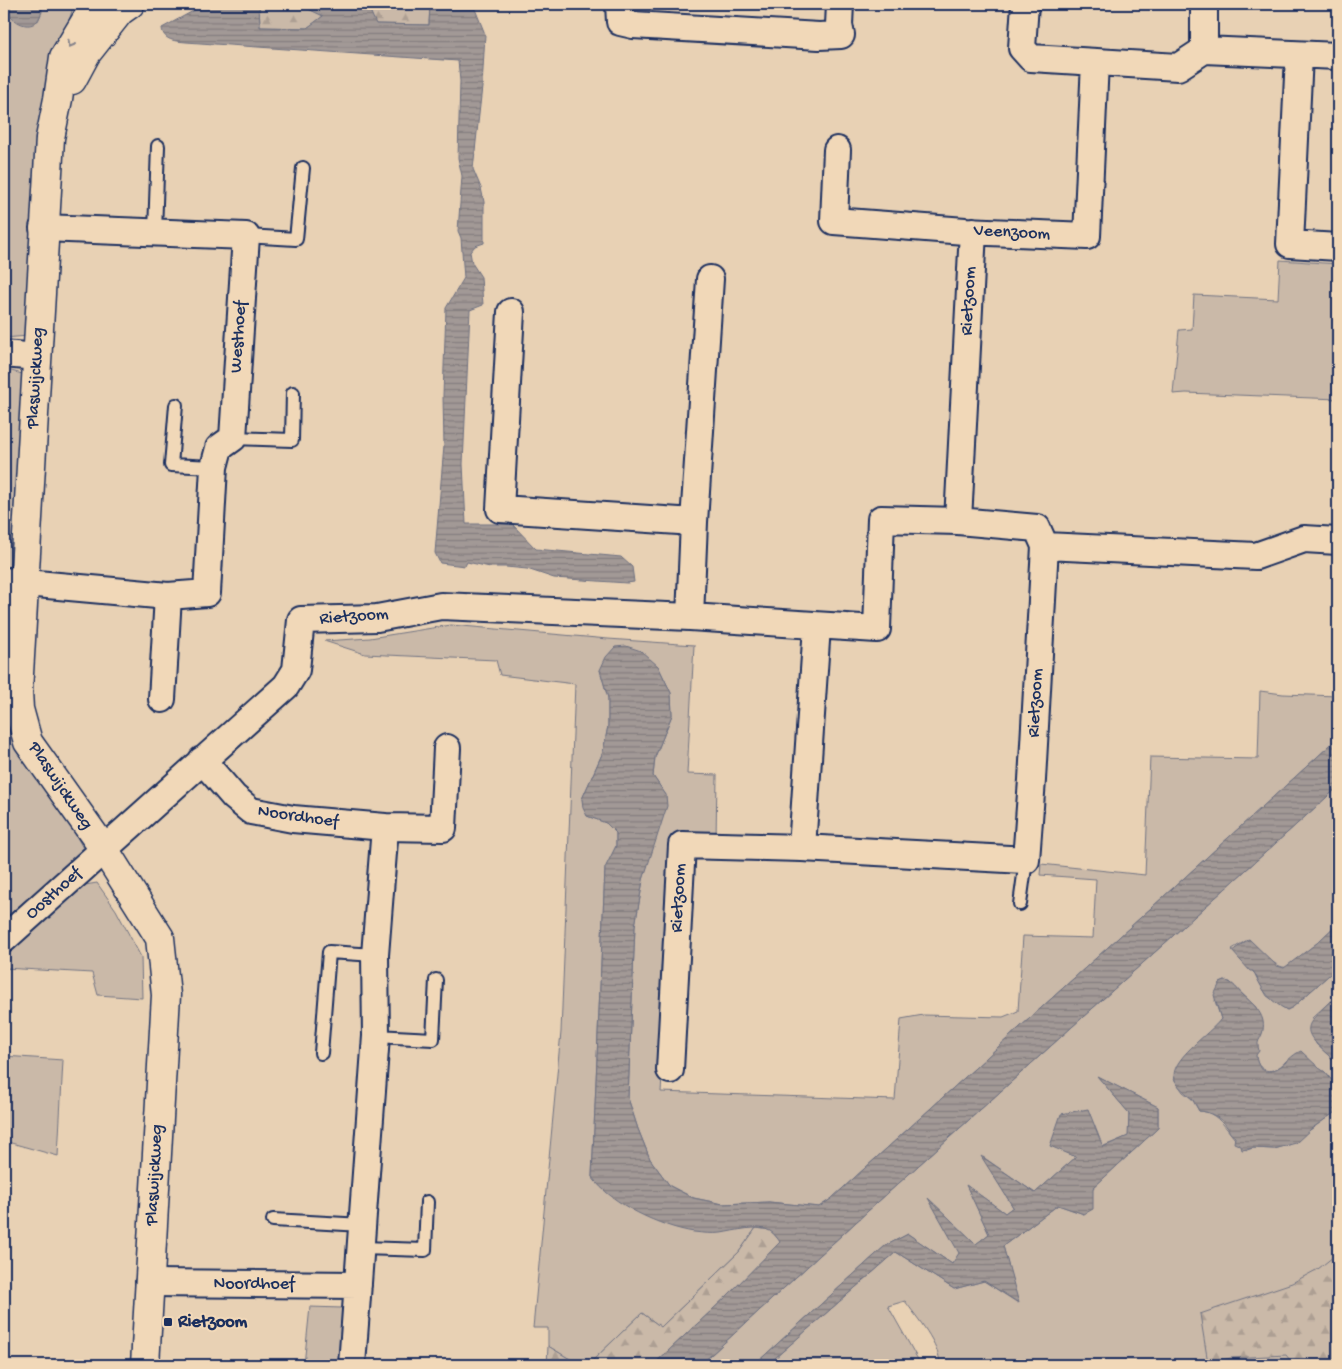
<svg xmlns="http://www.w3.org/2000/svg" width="1342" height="1369" viewBox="0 0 1342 1369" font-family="'Gochi Hand',sans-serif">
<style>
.green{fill:#cab9a8;stroke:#727483}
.forest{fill:url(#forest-firs);stroke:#727483}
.water{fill:url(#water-rules);stroke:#6c6f80}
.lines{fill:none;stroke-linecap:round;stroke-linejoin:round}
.service-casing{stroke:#1b2f5e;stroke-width:16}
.minor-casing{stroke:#1b2f5e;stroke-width:30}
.tertiary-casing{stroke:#1b2f5e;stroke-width:31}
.service{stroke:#f1d8b8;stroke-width:12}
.minor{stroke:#f1d8b8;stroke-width:26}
.tertiary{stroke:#f1d8b8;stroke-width:28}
.oneway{stroke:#86848b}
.poi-dot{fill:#1b2f5e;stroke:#f1d8b8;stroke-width:2}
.labels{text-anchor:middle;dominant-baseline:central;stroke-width:4;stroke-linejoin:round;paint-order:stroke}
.street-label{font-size:18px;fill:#1b2f5e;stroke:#f1d8b8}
.poi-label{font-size:18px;font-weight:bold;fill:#1b2f5e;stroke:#f1d8b8;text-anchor:start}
</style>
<defs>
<pattern id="forest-firs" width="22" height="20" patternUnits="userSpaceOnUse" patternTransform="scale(1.25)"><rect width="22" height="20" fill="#cab9a8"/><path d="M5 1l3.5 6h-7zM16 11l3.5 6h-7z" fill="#ad9f93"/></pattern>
<pattern id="water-rules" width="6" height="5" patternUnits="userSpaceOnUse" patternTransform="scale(1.25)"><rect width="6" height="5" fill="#a29996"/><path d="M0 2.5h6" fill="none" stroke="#837d7e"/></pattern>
</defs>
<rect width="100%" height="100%" fill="#e8d1b4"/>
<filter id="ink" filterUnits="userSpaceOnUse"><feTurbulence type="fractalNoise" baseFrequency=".02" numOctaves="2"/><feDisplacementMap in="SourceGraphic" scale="10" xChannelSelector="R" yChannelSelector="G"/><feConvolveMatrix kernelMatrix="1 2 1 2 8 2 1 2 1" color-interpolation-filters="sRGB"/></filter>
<g filter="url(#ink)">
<path class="green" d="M 42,4 L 72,4 L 73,7 L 63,43 L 28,336 L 4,338 L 4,93 L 9,22 L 4,19 L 4,5 L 10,17 L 38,21 L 42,12 Z
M 1280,260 L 1338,264 L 1338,399 L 1186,393 L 1173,394 L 1179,330 L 1192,329 L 1194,295 L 1278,299 Z
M 4,369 L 26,375 L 19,568 L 4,569 Z
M 4,590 L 17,594 L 29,761 L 51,800 L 72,828 L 84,850 L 5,918 L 4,918 Z
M 451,625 L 608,639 L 694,645 L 687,774 L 717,775 L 716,841 L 677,841 L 661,1092 L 895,1100 L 901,1019 L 923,1015 L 1003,1017 L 1018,1011 L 1023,936 L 1093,938 L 1096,879 L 1040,875 L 1041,864 L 1145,875 L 1150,757 L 1258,759 L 1260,691 L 1283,694 L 1338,696 L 1338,738 L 831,1199 L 819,1207 L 769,1202 L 723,1204 L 694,1198 L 670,1186 L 650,1159 L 638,1129 L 628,1098 L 635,926 L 643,880 L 666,795 L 653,776 L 655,757 L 672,715 L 671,693 L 658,666 L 600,670 L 608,698 L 608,726 L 603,752 L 582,799 L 587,816 L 606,823 L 616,833 L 616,846 L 605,869 L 592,1177 L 756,1228 L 739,1252 L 661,1327 L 642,1313 L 588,1365 L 580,1365 L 548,1346 L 548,1328 L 533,1328 L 561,1032 L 575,684 L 500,675 L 496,660 L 365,654 L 324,641 L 370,638 Z
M 1338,787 L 1338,923 L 1317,943 L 1287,967 C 1276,970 1257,947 1249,939 L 1232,949 L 1255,974 L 1267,996 L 1287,1010 L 1293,1007 L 1338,967 L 1338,994 L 1312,1018 L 1316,1044 L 1338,1064 L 1338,1088 L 1325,1072 L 1318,1068 L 1316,1064 L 1287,1060 C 1264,1086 1246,1059 1261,1035 L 1256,1007 L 1230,982 L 1225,981 L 1220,983 L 1215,1001 L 1221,1019 L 1174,1079 L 1183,1092 L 1192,1099 L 1199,1111 C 1223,1112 1229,1139 1247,1150 L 1253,1148 L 1274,1149 L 1289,1145 L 1338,1110 L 1338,1365 L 940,1365 C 940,1344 917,1318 905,1301 L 888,1306 L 921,1365 L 767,1365 L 896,1252 L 954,1289 L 984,1281 L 1018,1303 L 1003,1246 L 1058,1205 L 1084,1214 L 1093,1188 L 1158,1128 L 1158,1107 L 1098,1077 L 1129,1113 L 1129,1136 L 1076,1157 L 1035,1193 L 983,1157 L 1013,1207 L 1005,1213 L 967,1186 L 989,1234 L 976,1244 L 930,1200 L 960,1253 L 952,1264 L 908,1234 L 885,1246 L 754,1365 L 700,1365 L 868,1211 Z
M 97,883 L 116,910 L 141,957 L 142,998 L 98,995 L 92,973 L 4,968 L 4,950 L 12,950 L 85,885 Z
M 4,1056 L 63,1060 L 58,1156 L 4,1141 Z
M 310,1307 L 342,1308 L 339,1365 L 304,1365 Z"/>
<path class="forest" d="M 259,4 L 300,5 L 324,16 L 307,28 L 260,27 Z
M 367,4 L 430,4 L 429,25 L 375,24 Z
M 756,1228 L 770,1230 L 781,1242 L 726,1297 L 653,1365 L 588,1365 L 642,1313 L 661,1327 L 739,1252 Z
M 1338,1253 L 1338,1365 L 1294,1365 L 1286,1355 L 1231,1358 L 1208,1363 L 1200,1314 L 1292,1283 L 1318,1269 Z
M 548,1346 L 580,1365 L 547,1365 Z"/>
<path class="water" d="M 4,4 L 42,4 C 42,36 12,28 4,4 Z
M 206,4 L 259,4 L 260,27 L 307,28 L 323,16 L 300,5 L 274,4 L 367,4 L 376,24 L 429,25 L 430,4 L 473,4 L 485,34 L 482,87 L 473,169 L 481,188 L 484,202 L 484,243 L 475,246 L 470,252 L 472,263 L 481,277 L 483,305 L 470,310 L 463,464 L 466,524 L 512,524 L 536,549 L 621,557 L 632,567 L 634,582 L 627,583 L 554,578 L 527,569 L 506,567 L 490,567 L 467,562 L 465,566 L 440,563 L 435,553 L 444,446 L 443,396 L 446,308 L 464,278 L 461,238 L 458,231 L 462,176 L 458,158 L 460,81 L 458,61 L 186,42 C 176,41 163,41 162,28 Z
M 626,646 L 641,651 L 658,666 L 671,693 L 672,715 L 655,757 L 653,776 L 666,795 L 667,806 L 643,880 L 635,926 L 628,1098 L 638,1129 L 650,1159 L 670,1186 L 693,1198 L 723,1204 L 769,1202 L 819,1207 L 831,1199 L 1338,738 L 1338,787 L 868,1211 L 700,1365 L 653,1365 L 726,1297 L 780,1242 C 778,1239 774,1233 770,1231 C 759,1224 734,1231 721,1233 C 713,1234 702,1233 694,1232 C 661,1227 611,1204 592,1177 L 605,868 L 616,846 L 616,833 L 606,823 L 587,816 L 583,808 L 582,799 L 603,752 L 608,726 L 608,698 L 600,670 L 606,657 L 615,647 Z
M 1338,923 L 1338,967 L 1293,1007 L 1287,1010 C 1270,1001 1263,992 1255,974 L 1253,971 L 1250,971 L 1232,951 L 1249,939 L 1277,966 L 1284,968 L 1317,943 Z
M 1225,981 C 1235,983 1236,989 1243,995 C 1254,1005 1268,1016 1262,1034 C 1258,1043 1257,1041 1259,1051 L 1256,1055 C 1257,1068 1264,1076 1278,1068 C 1286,1064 1291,1055 1301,1051 L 1319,1068 L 1325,1072 L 1338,1088 L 1338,1110 L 1311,1129 L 1296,1143 L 1274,1149 L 1253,1148 L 1242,1150 L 1241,1146 L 1234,1143 L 1235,1137 C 1230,1134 1230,1132 1227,1127 C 1221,1118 1209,1111 1199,1111 C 1197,1107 1195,1103 1193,1100 C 1187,1093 1179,1089 1175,1080 C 1167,1061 1211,1033 1221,1019 L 1214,995 L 1220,983 Z
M 1338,994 L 1338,1064 C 1298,1028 1300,1030 1338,994 Z
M 1097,1076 L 1158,1107 L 1158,1128 L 1093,1188 L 1093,1209 L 1084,1214 L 1058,1205 L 1003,1246 L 1019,1303 L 984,1281 L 954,1289 L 896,1252 L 767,1365 L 754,1365 L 885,1246 L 908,1234 L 952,1264 L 959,1253 L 928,1198 L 976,1244 L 989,1234 L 966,1185 L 1005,1213 L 1013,1207 L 981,1156 L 1035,1193 L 1076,1157 L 1050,1146 L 1061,1114 L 1088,1109 L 1103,1147 L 1128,1136 L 1129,1113 Z"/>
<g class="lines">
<g class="service-casing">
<path id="service" d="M 155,232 L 158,146
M 246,236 L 296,239 L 303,168
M 176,405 L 171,465 L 214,467
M 233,438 L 292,440 L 293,393
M 1020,904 L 1026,860
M 376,1036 L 433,1039 L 436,980
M 321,1053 L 329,952 L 375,955
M 273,1220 L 363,1225
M 362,1248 L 425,1250 L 427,1202"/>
</g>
<g class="minor-casing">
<path id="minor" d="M 619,4 L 620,22 L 633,25 L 819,36 L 841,35 L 839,25 L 840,4
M 1025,4 L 1022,48 L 1031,58 L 1178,67 L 1204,50 L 1338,56
M 1204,4 L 1204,50
M 1299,55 L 1290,244 L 1338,247
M 837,150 L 834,221 L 965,231 L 1087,236 L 1095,62
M 710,279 L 694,522 L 690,617 L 877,629 L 881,519 L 958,521 L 1037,528 L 1045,546 L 1256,556 L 1304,539 L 1338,541
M 511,312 L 500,509 L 694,522
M 4,354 L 37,357
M 958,521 L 973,231
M 4,581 L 168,596 L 207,593 L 214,467 L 219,448 L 233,438 L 246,236 L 43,228
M 162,699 L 168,596
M 202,760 L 234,797 L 251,811 L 293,819 L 385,827 L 375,955 L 376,1036 L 352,1365
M 385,827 L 443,828 L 447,748
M 802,848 L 817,626
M 4,939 L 286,686 L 296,670 L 301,620 L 377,618 L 441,606 L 690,617
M 670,1070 L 682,845 L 802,848 L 1026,860 L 1032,780 L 1045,546
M 149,1283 L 358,1285"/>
</g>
<g class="tertiary-casing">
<path id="tertiary" d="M 98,4 L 91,12 L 64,57 L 58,99 L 50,138 L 18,691 L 19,709 L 28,742 L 104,849 L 160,938 L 166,995 L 145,1365
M 72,80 L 86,54 L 120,11 L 130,4"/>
</g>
<use href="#service" class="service"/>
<use href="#minor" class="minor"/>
<use href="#tertiary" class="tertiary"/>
</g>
<defs><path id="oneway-chevron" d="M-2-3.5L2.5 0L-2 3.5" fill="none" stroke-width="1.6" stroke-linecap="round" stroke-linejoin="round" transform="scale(1.25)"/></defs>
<use class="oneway" href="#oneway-chevron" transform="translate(71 44) rotate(120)"/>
</g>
<rect class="poi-dot" x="163" y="1317" width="10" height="10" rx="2.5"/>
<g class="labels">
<g class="street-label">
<text transform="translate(1012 233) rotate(3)">Veenzoom</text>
<text transform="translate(969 301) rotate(-87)">Rietzoom</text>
<text transform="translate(239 337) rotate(-86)">Westhoef</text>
<text transform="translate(36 378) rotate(-87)">Plaswijckweg</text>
<text transform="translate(354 617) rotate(-4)">Rietzoom</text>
<text transform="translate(1036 703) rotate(-87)">Rietzoom</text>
<text transform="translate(60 786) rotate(56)">Plaswijckweg</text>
<text transform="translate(298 817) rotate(8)">Noordhoef</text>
<text transform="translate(54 894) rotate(-42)">Oosthoef</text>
<text transform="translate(679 898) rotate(-87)">Rietzoom</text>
<text transform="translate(155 1175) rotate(-87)">Plaswijckweg</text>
<text x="254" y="1284">Noordhoef</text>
</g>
<g class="poi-label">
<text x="178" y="1322">Rietzoom</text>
</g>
</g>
<rect width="1342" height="1369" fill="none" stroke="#f1d8b8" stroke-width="20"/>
<rect x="10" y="10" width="1322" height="1349" fill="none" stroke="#1b2f5e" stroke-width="2" filter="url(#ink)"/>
</svg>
